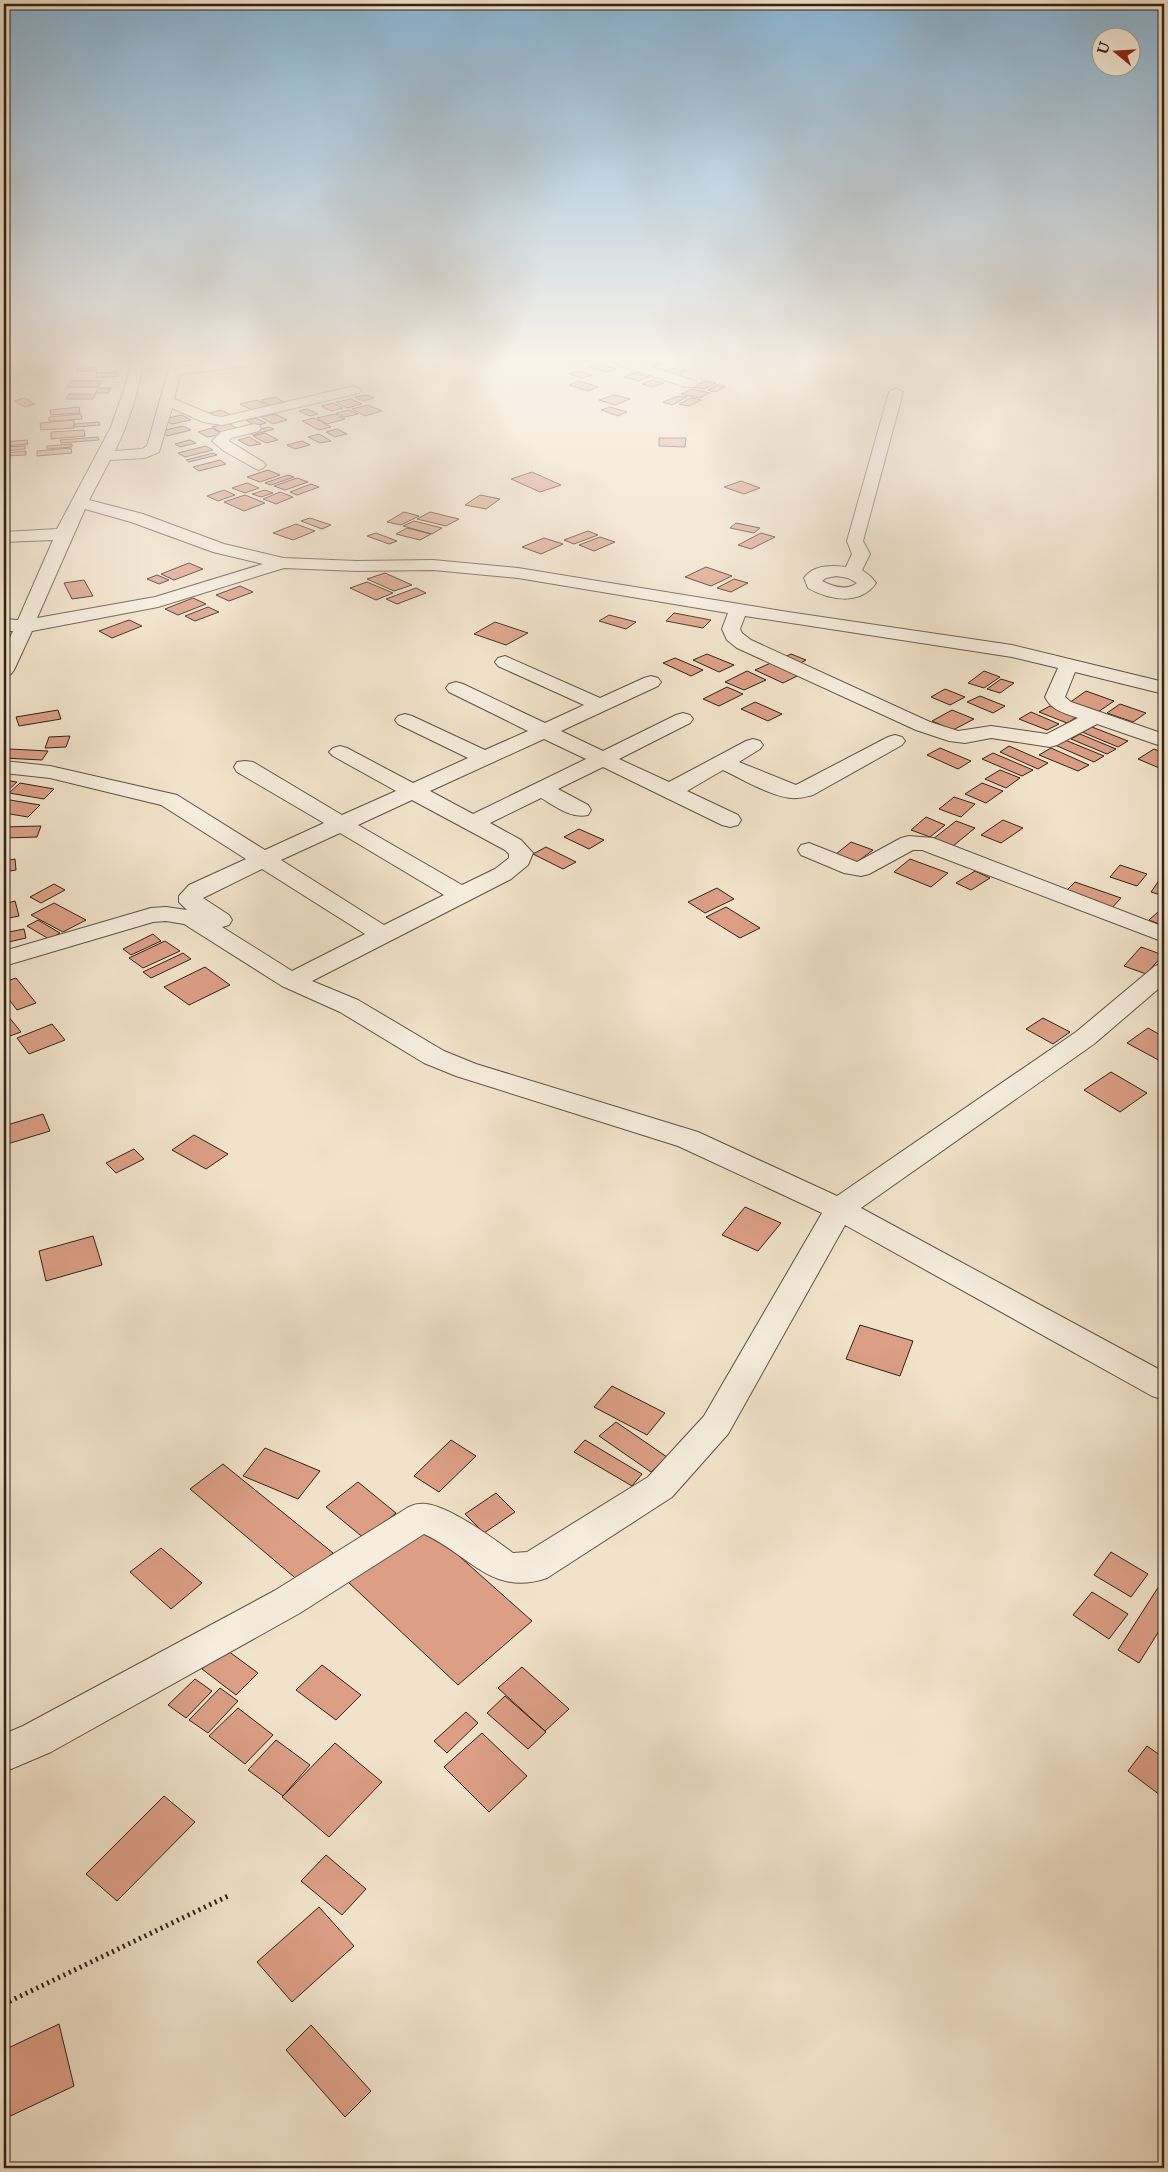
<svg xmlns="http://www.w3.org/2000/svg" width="1168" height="2172" viewBox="0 0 1168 2172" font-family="'IM FELL Double Pica',serif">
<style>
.building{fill:#dc9f86;stroke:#312218}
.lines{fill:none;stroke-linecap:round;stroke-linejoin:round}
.minor-casing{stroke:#615245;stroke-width:2}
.path{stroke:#312218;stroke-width:5;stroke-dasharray:2 4;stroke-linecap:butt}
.minor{fill:#f6eddd;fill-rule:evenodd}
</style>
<rect width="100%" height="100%" fill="#f1e3cb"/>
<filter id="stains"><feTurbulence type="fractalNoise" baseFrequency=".004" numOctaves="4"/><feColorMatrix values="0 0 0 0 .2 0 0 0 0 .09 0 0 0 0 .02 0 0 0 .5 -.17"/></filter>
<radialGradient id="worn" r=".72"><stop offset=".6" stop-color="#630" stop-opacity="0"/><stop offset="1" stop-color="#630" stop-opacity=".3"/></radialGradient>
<path class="building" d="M 578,361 L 590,361 L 573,366 L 566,364 Z
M 627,361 L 656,361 L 663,363 L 651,367 Z
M 598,364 L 616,369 L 607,372 L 589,367 Z
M 96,367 L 97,370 L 77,372 L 76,369 Z
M 674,368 L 687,371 L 678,375 L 664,371 Z
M 579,371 L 592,375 L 582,378 L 569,374 Z
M 118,372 L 119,376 L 96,378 L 96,373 Z
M 635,373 L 649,377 L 638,381 L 624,377 Z
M 653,380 L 664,383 L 653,387 L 642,384 Z
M 71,381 L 102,381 L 98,387 L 67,387 Z
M 579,381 L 598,387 L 588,391 L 569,385 Z
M 705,381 L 716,383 L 704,389 L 693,387 Z
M 717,385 L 725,387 L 715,392 L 708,390 Z
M 99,388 L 111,388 L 108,393 L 95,393 Z
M 692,389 L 710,393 L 699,398 L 681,394 Z
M 69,394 L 96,394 L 93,399 L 66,399 Z
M 367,395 L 374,398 L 363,401 L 355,397 Z
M 614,395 L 630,399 L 615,405 L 599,400 Z
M 678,396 L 687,397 L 672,405 L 663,402 Z
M 275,397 L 287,404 L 274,407 L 261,400 Z
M 25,398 L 35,404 L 25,407 L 14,401 Z
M 691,398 L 701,400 L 689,406 L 679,404 Z
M 351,399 L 362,404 L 347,408 L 336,402 Z
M 257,400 L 269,406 L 252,410 L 240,404 Z
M 333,403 L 343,408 L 331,411 L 321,406 Z
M 368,405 L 382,411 L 365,416 L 352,409 Z
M 79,407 L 80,413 L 51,415 L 50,410 Z
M 610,407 L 627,412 L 618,416 L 601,410 Z
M 307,409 L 318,414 L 310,416 L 299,411 Z
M 221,410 L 231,415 L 219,418 L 209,413 Z
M 349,410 L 358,414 L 345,417 L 336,413 Z
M 81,414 L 82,419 L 49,421 L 49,417 Z
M 275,414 L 287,420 L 273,424 L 261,417 Z
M 335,414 L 345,419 L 327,424 L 317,418 Z
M 182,415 L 191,420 L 172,424 L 163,419 Z
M 256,418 L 266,423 L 255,426 L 246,420 Z
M 314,418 L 331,427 L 319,430 L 302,421 Z
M 74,420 L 74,428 L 41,430 L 40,423 Z
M 99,422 L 100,425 L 74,427 L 74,424 Z
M 228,423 L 238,429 L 222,433 L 212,427 Z
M 183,426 L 191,430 L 167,436 L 160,431 Z
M 269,427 L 274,429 L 253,435 L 248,432 Z
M 212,428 L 222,434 L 208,437 L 198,432 Z
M 337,429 L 347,434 L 335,437 L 326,432 Z
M 84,430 L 85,436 L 51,439 L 51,432 Z
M 265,433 L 278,440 L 266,443 L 253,436 Z
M 319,434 L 331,441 L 320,443 L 308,437 Z
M 98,437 L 99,440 L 61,443 L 60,440 Z
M 249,437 L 261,444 L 249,446 L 238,440 Z
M 659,438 L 686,438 L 685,447 L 659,446 Z
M 27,440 L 28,444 L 4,446 L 4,442 Z
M 190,440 L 196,443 L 180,447 L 175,444 Z
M 302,441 L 310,445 L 295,449 L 287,445 Z
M 72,444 L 72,447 L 47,449 L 47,446 Z
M 25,446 L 25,449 L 4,451 L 4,447 Z
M 206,446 L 213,450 L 185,457 L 178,453 Z
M 71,448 L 72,453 L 37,456 L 37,451 Z
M 26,451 L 26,455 L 4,456 L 4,453 Z
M 213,453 L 217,455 L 189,462 L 186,460 Z
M 220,460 L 226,464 L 199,471 L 193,467 Z
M 268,470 L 280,475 L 260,482 L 247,477 Z
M 532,472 L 561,485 L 540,492 L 511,479 Z
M 288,475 L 294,477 L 271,485 L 265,483 Z
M 297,478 L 308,482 L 285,490 L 274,486 Z
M 741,481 L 760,488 L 744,494 L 724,487 Z
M 247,483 L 259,488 L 245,493 L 232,488 Z
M 311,484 L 319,487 L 297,495 L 290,492 Z
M 224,490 L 235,495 L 218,501 L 207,496 Z
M 265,490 L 273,493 L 261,497 L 252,494 Z
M 280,492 L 293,497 L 276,504 L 263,499 Z
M 245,495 L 265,503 L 244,511 L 224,502 Z
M 480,495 L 500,499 L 486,509 L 465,505 Z
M 404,512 L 419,516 L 401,525 L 387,522 Z
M 430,512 L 459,519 L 446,526 L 417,519 Z
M 310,518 L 331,525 L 322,529 L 301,521 Z
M 414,521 L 442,528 L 432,534 L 403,526 Z
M 736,523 L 760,528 L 754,533 L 730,528 Z
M 296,524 L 315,531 L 293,540 L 273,533 Z
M 407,528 L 431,534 L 420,540 L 396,534 Z
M 588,531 L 598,535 L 574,544 L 564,540 Z
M 376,533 L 397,541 L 389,544 L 367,536 Z
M 761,533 L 775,537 L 751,549 L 738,545 Z
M 600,537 L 615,542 L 594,551 L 579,545 Z
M 544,538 L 563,544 L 541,554 L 522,547 Z
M 189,563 L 203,569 L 174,580 L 161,574 Z
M 706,567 L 732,576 L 711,586 L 685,577 Z
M 385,573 L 412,585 L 394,591 L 367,579 Z
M 157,575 L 169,580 L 159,584 L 147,579 Z
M 734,579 L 748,583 L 731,592 L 717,588 Z
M 84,580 L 93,596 L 72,599 L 64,583 Z
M 367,582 L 393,593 L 376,600 L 350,588 Z
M 240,586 L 253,592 L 229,601 L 216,595 Z
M 416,588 L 426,593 L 397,604 L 386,599 Z
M 193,598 L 206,604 L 178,615 L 165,609 Z
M 208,607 L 219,612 L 195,621 L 185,616 Z
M 674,613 L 711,620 L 703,628 L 666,621 Z
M 609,615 L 636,622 L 626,629 L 599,621 Z
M 129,620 L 142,626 L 112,638 L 99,631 Z
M 495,622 L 528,633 L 506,645 L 474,634 Z
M 707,654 L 734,665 L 719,672 L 693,660 Z
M 791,654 L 806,660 L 797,665 L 782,658 Z
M 675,658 L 703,670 L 691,676 L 663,663 Z
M 775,661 L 803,673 L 783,683 L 755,670 Z
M 747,671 L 766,680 L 744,690 L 725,682 Z
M 984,671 L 1000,677 L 984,688 L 968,683 Z
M 1001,679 L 1014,683 L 1000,693 L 987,689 Z
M 727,687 L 743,694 L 719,706 L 703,699 Z
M 945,689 L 965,697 L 950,705 L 931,697 Z
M 1086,691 L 1114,701 L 1098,712 L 1069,703 Z
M 980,696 L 1005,706 L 993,713 L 967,702 Z
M 755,702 L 782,714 L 768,721 L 741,709 Z
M 1120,704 L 1146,713 L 1133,722 L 1107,713 Z
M 1050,706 L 1077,717 L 1067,723 L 1039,712 Z
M 58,710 L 61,719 L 19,726 L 16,717 Z
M 952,710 L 974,719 L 953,730 L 932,721 Z
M 1031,712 L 1059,724 L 1047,730 L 1019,719 Z
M 1092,727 L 1128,741 L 1118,747 L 1082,732 Z
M 1080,734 L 1116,749 L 1107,754 L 1071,739 Z
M 70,736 L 66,747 L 45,748 L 49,737 Z
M 1065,740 L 1104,756 L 1094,762 L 1055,745 Z
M 1009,746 L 1048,763 L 1038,769 L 1000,752 Z
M 940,748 L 971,761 L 958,769 L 927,755 Z
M 1051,748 L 1089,765 L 1078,771 L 1039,755 Z
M 10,749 L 48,751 L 42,760 L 4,758 Z
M 1154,749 L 1164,753 L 1164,770 L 1138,759 Z
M 993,753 L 1033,770 L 1022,776 L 982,759 Z
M 1000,770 L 1020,778 L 1006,788 L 985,779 Z
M 4,780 L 17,782 L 4,794 Z
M 20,783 L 54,789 L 44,799 L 9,793 Z
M 982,783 L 1003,791 L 986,803 L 965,794 Z
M 954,797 L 975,804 L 961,817 L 939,809 Z
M 4,799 L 40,805 L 28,817 L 4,813 Z
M 926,817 L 945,825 L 930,837 L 911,830 Z
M 1003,820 L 1023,828 L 1001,843 L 981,835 Z
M 956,821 L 975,828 L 953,846 L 933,839 Z
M 41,826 L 37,837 L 4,838 L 4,827 Z
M 579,829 L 604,840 L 589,849 L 564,837 Z
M 851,842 L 873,850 L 857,862 L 836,854 Z
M 546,847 L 576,862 L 563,869 L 533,854 Z
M 15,859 L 16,870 L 4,872 L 4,861 Z
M 910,859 L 948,873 L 931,887 L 894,872 Z
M 1120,865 L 1147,874 L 1137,886 L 1110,877 Z
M 975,871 L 990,878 L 971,890 L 956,883 Z
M 1160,879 L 1164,880 L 1164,896 L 1151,892 Z
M 1075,882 L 1121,898 L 1110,910 L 1064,893 Z
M 54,884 L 65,890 L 41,903 L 30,897 Z
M 717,888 L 734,899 L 705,913 L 688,902 Z
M 15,901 L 19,916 L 4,919 L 4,904 Z
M 54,903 L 86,920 L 63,932 L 31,915 Z
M 726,907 L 760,928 L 740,938 L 706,917 Z
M 1158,912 L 1164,914 L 1164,926 L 1149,920 Z
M 38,920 L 60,933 L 49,939 L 27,926 Z
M 24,929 L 26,938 L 4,943 L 4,933 Z
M 153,934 L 161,941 L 131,955 L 123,949 Z
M 165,941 L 180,951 L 143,968 L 129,958 Z
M 1141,947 L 1163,955 L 1146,974 L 1124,966 Z
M 183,953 L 191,959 L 151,978 L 143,972 Z
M 205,967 L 230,985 L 189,1005 L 164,987 Z
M 16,978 L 36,1003 L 17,1010 L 4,993 L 4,982 Z
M 4,1011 L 21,1032 L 4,1038 Z
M 1043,1018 L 1070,1032 L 1053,1044 L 1026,1029 Z
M 52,1024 L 65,1040 L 29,1054 L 17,1038 Z
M 1148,1028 L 1164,1037 L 1164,1063 L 1127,1043 Z
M 1111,1072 L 1147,1093 L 1120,1112 L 1084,1090 Z
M 43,1114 L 50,1131 L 4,1145 L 4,1126 Z
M 194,1135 L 228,1154 L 206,1169 L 172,1150 Z
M 134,1149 L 144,1159 L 116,1173 L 106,1163 Z
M 745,1207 L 781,1223 L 758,1251 L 722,1235 Z
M 93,1236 L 102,1265 L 46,1281 L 39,1251 Z
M 860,1325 L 913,1341 L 900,1376 L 846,1359 Z
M 612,1386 L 665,1413 L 647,1435 L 594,1407 Z
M 616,1422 L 667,1457 L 651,1472 L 599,1436 Z
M 451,1440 L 476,1456 L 439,1492 L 414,1476 Z
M 585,1440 L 642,1474 L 632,1486 L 574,1452 Z
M 265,1448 L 320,1471 L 298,1499 L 243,1476 Z
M 223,1464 L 333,1553 L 300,1582 L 190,1489 Z
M 358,1482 L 396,1513 L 365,1539 L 326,1507 Z
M 496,1493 L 515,1512 L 484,1533 L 465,1514 Z
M 423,1524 L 532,1621 L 458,1685 L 348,1582 Z
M 161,1548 L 202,1583 L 171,1609 L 130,1572 Z
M 1111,1552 L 1148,1574 L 1131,1597 L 1094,1575 Z
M 1159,1586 L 1164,1589 L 1164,1623 L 1139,1663 L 1118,1650 Z
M 1092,1592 L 1128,1614 L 1109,1639 L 1073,1615 Z
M 224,1648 L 258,1673 L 236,1695 L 202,1669 Z
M 322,1665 L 361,1695 L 336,1720 L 296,1690 Z
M 522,1667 L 569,1709 L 545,1731 L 498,1688 Z
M 195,1679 L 212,1691 L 186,1718 L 168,1705 Z
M 220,1688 L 238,1701 L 208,1733 L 189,1720 Z
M 505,1696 L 546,1732 L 528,1749 L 487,1713 Z
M 238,1708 L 273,1735 L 245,1764 L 209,1736 Z
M 466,1712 L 478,1723 L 447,1753 L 434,1741 Z
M 482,1733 L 527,1776 L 489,1812 L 444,1767 Z
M 276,1740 L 310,1765 L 283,1796 L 248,1770 Z
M 335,1743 L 382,1782 L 329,1837 L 282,1797 Z
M 1147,1746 L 1164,1758 L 1164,1798 L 1128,1771 Z
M 164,1796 L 195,1822 L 117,1901 L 86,1874 Z
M 326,1855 L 366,1889 L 342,1915 L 301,1881 Z
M 319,1907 L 354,1946 L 292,2002 L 257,1962 Z
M 59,2024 L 74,2086 L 4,2119 L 4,2050 Z
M 311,2025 L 371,2091 L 345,2117 L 286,2050 Z"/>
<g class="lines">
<g class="minor-casing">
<path id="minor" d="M 131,361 L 144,361 C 138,393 129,422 115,451 L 142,449 L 147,446 L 171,361 L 183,361 L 183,366 L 227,361 L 263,361 L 262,364 L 257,365 L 180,374 L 174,399 L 215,416 L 222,417 L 354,386 L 361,390 L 359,393 L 222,425 L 203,422 L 172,408 L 159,452 L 145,458 L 110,460 L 89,500 L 143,514 L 224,544 L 283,558 L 357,561 L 433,560 L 518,568 L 788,612 L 1012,645 L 1164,682 L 1164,694 L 1075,672 L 1065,697 L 1071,702 L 1164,734 L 1164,747 L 1097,724 L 1057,745 L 1050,747 L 991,738 L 965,743 L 949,741 L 916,730 L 737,648 L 727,640 L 722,629 L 728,613 L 518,578 L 433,570 L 357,571 L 284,568 L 158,607 L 32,631 L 14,670 L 11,674 L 4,676 L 4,651 L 13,631 L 4,631 L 4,619 L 18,620 L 53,540 L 4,542 L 4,532 L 57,529 L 111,427 L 126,384 ZM 85,509 L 131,522 L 213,552 L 263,564 L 155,597 L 37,618 ZM 745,616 L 1012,657 L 1058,668 L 1045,697 C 1052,711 1065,713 1078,718 L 1047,734 L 991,726 L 958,731 L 930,722 L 751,640 L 742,633 L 740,629 Z
M 615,361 L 634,361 L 695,381 L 697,384 L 695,387 L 685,387 L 617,364 Z
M 896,388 L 903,392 L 863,541 L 870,554 L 862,570 L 870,576 L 876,583 C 860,606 829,600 808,588 L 804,578 C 813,565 832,565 846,567 L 852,554 L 847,541 L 889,392 ZM 836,576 L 848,578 L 857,583 C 847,591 834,587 822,581 L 826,578 Z
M 254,424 L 259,425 L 261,428 L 259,431 L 231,438 L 229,441 L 263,462 L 266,465 L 263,468 L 258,470 L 224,451 L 212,441 L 221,432 Z
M 505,656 L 600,698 L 644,678 L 651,676 L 658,678 L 661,682 L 658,686 L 561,731 L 603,751 L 676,715 L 683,713 L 690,715 L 693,719 L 690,723 L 619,759 L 669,782 L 746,741 L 753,739 L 760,741 L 763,745 L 760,749 L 739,762 L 796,785 L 888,737 L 895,735 L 902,737 L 905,741 L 902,745 L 813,795 C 808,796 802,798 797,798 C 777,800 742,779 723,770 L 687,791 L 738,815 L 741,820 L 738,825 L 730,827 L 722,825 L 603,767 L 558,789 L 588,805 L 591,810 L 588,815 C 571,819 555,806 541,798 L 490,823 L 521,840 L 533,853 L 528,865 L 511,879 L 312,981 L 358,1000 L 444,1051 L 476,1064 L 698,1132 L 837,1196 L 1076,1032 L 1155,966 L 1164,963 L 1164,984 L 1094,1044 L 861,1208 L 1164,1372 L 1164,1400 L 1152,1396 L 845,1225 L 728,1434 L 672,1497 L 547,1578 C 492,1597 470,1555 424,1534 L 300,1613 L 51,1752 L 4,1772 L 4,1734 L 23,1726 L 274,1591 L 407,1508 C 411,1506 415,1504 419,1504 C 442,1500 494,1539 513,1553 L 527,1552 L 648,1477 L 704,1416 L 822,1213 L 678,1146 L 456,1076 L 424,1063 L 340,1012 L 282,986 L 184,924 L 166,921 L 153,922 L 4,966 L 4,951 L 151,908 L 166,907 L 187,910 L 179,902 L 179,896 L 189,885 L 246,859 L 161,805 L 50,778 L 4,773 L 4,761 L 50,766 L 177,795 L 265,850 L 324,823 L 237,772 L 234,767 L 237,762 L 245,761 L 253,762 L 342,815 L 396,791 L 333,756 L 329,752 L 333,748 L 340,746 L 347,748 L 413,783 L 468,758 L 398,724 L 395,720 L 398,716 L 405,714 L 412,716 L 485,750 L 528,731 L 449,692 L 446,688 L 449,684 L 456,682 L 463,684 L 545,723 L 584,705 L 498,666 L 495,662 L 498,658 ZM 544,739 L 586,759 L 473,814 L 430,791 ZM 412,800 L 505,850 L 509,854 L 509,858 L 495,869 L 462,885 L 358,825 ZM 340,833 L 444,895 L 384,925 L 281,860 ZM 262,869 L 365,934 L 292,971 L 222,927 L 229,925 L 232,920 L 229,915 L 203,898 Z
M 909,836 L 933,838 L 1164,927 L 1164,942 L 922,850 L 913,850 L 869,874 L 861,876 L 844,873 L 801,855 L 798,850 L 801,845 L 809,843 L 857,862 L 901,838 Z"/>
</g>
<path class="path" d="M 4,2004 L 228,1896"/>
<use href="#minor" class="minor"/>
</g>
<linearGradient id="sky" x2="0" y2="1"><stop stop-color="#8ab7d8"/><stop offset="0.54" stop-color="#f9f2e8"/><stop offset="1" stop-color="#f9f2e8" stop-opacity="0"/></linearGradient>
<rect width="1168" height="665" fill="url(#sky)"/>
<rect width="1168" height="2172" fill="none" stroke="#f1e3cb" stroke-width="20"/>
<rect x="5" y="5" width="1158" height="2162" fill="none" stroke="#312218" stroke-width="2.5"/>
<rect x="10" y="10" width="1148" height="2152" fill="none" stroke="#312218"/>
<g transform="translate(1116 52) rotate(288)"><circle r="24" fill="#f6eddd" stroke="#a79c8e"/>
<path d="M0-4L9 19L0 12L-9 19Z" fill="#8f2418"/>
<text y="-8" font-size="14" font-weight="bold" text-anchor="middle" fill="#312218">U</text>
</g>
<rect width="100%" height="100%" filter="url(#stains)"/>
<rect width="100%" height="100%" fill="url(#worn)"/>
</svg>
